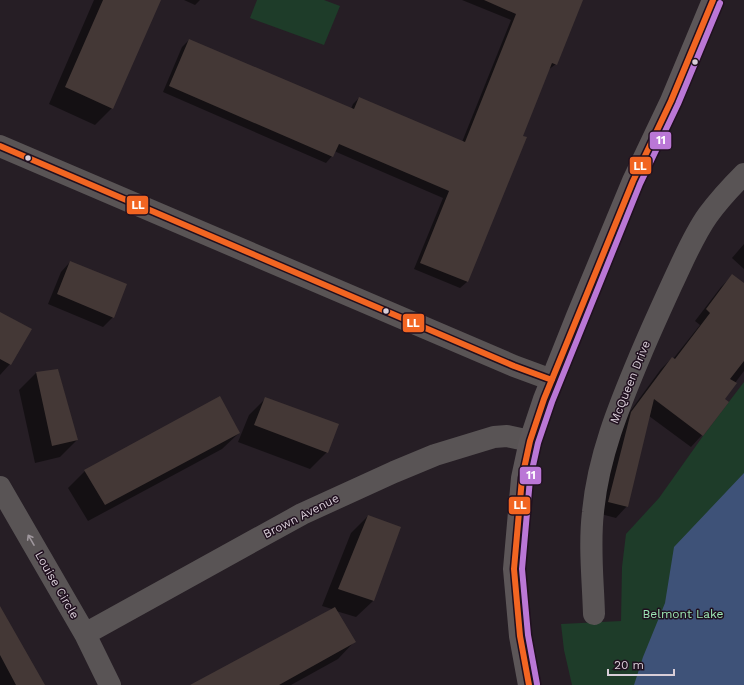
<svg xmlns="http://www.w3.org/2000/svg" width="744" height="685" viewBox="0 0 744 685" font-family="'Work Sans',sans-serif">
<style>
.green{fill:#1e3c29}
.water{fill:#3e5278}
.shadow{fill:#0007}
.building{fill:#443836}
.lines{fill:none;stroke-linecap:round;stroke-linejoin:round}
.street{stroke:#595455;stroke-width:22}
.secondary{stroke:#5c5658;stroke-width:22}
.bus-1-casing{stroke:#20101f;stroke-width:9}
.bus-2-casing{stroke:#20101f;stroke-width:9}
.bus-1{stroke:#f26522;stroke-width:6}
.bus-2{stroke:#ba77d6;stroke-width:6}
.oneway{stroke:#9f979d}
.bus-dot{fill:#d9ced8;stroke:#20101f;stroke-width:1.5}
.labels{text-anchor:middle;dominant-baseline:central;stroke-width:3;stroke-linejoin:round;paint-order:stroke}
.street-label{font-size:12px;fill:#d9ced8;stroke:#20101f}
.park-label{font-size:12px;fill:#9ce7b4;stroke:#20101f}
.line-badge{stroke:#20101f;stroke-width:1.5}
.badge-label{font-size:11px;text-anchor:middle;font-weight:bold;fill:#fff}
</style>
<rect width="100%" height="100%" fill="#261e25"/>
<path class="green" d="M 257,0 L 324,0 L 340,6 L 324,45 L 250,18 Z
M 744,382 L 744,685 L 572,685 L 564,650 L 561,624 L 621,621 L 622,567 L 626,534 L 659,498 L 703,436 Z"/>
<path class="water" d="M 744,473 L 744,685 L 634,685 L 643,657 L 665,603 L 674,547 Z"/>
<path class="shadow" d="M 94,0 L 159,0 L 112,108 L 95,125 L 49,104 Z
M 184,0 L 200,0 L 195,5 Z
M 462,0 L 582,0 L 556,64 L 548,70 L 522,136 L 526,138 L 467,282 L 460,288 L 414,269 L 443,198 L 334,151 L 332,156 L 326,163 L 163,92 L 182,47 L 189,40 L 351,109 L 353,104 L 359,98 L 462,142 L 511,20 Z
M 744,244 L 744,269 L 732,258 Z
M 70,262 L 113,317 L 103,327 L 48,304 L 61,272 Z
M 732,276 L 744,284 L 744,371 L 723,399 L 702,435 L 691,447 L 649,416 L 627,506 L 616,518 L 597,513 L 620,425 L 661,369 L 672,358 L 673,359 L 700,325 L 695,321 L 721,287 Z
M 0,313 L 10,364 L 0,375 Z
M 58,370 L 77,440 L 60,457 L 35,463 L 19,390 L 36,373 Z
M 266,398 L 327,452 L 310,469 L 238,442 L 249,415 Z
M 239,433 L 222,449 L 88,521 L 68,488 L 85,471 Z
M 368,516 L 373,601 L 356,617 L 336,611 L 354,642 L 338,659 L 291,685 L 196,685 L 332,609 L 322,606 L 351,533 Z
M 0,608 L 44,685 L 0,685 Z"/>
<path class="building" d="M 103,0 L 161,0 L 113,109 L 65,87 Z
M 484,0 L 583,0 L 557,65 L 552,63 L 523,136 L 527,137 L 468,282 L 420,263 L 449,191 L 339,144 L 333,157 L 169,86 L 189,39 L 354,109 L 359,97 L 465,142 L 516,14 Z
M 70,261 L 127,284 L 114,318 L 57,294 Z
M 732,274 L 744,283 L 744,361 L 730,379 L 737,383 L 725,399 L 729,402 L 703,436 L 654,399 L 628,507 L 608,502 L 631,412 L 672,357 L 675,359 L 710,313 L 706,309 Z
M 0,312 L 32,329 L 11,365 L 0,359 Z
M 58,369 L 78,440 L 52,446 L 36,372 Z
M 220,396 L 240,433 L 105,505 L 84,470 Z
M 265,397 L 339,424 L 328,453 L 254,425 Z
M 368,515 L 401,527 L 374,601 L 338,589 Z
M 0,606 L 45,685 L 16,685 L 0,655 Z
M 335,607 L 356,642 L 279,685 L 190,685 Z"/>
<g class="lines">
<path class="street" d="M 0,146 L 514,366 L 552,380
M 0,487 L 85,634 L 110,685
M 594,614 C 593,580 589,546 593,512 C 598,457 619,406 640,356 C 650,332 661,308 672,284 C 683,261 693,236 708,215 C 719,200 731,187 744,174
M 85,634 L 302,514 L 394,472 L 435,455 L 494,437 L 507,436 L 530,441"/>
<path class="secondary" d="M 529,685 L 520,636 L 514,569 L 522,478 L 530,441 L 544,399 L 577,316 L 633,181 L 671,101 L 713,0"/>
<g class="bus-1-casing">
<path id="bus-1" d="M 0,146 L 514,366 L 552,380
M 529,685 L 520,636 L 514,569 L 522,478 L 530,441 L 544,399 L 633,181 L 671,101 L 713,0"/>
</g>
<g class="bus-2-casing">
<path id="bus-2" d="M 537,684 L 528,635 L 522,569 L 530,479 L 538,443 L 552,402 L 640,184 L 678,104 L 720,3"/>
</g>
<use href="#bus-1" class="bus-1"/>
<use href="#bus-2" class="bus-2"/>
</g>
<defs><path id="oneway-shaft" d="M-6 0H5M1.5-3L5.5 0L1.5 3" fill="none" stroke-width="1.6" stroke-linecap="round" stroke-linejoin="round"/></defs>
<use class="oneway" href="#oneway-shaft" transform="translate(31 540) rotate(-120)"/>
<g class="bus-dot">
<circle cx="695" cy="62" r="3.5"/>
<circle cx="28" cy="158" r="3.5"/>
<circle cx="386" cy="311" r="3.5"/>
</g>
<g class="labels">
<g class="street-label">
<text transform="translate(630 382) rotate(-68)">McQueen Drive</text>
<text transform="translate(301 516) rotate(-27)">Brown Avenue</text>
<text transform="translate(57 585) rotate(60)">Louise Circle</text>
</g>
<g class="park-label">
<text x="683" y="614">Belmont Lake</text>
</g>
</g>
<g class="line-badge">
<rect x="649" y="131" width="23" height="19" rx="4" fill="#ba77d6"/>
<rect x="629" y="156" width="23" height="19" rx="4" fill="#f26522"/>
<rect x="126" y="195" width="23" height="20" rx="4" fill="#f26522"/>
<rect x="402" y="313" width="23" height="20" rx="4" fill="#f26522"/>
<rect x="519" y="466" width="23" height="19" rx="4" fill="#ba77d6"/>
<rect x="508" y="496" width="23" height="19" rx="4" fill="#f26522"/>
</g>
<g class="badge-label">
<text x="661" y="144">11</text>
<text x="640" y="170">LL</text>
<text x="138" y="209">LL</text>
<text x="413" y="327">LL</text>
<text x="531" y="479">11</text>
<text x="520" y="509">LL</text>
</g>
<path d="M608 669v6h66v-6" fill="none" stroke="#d9ced8" stroke-width="2"/>
<text x="614" y="669" font-size="12" fill="#d9ced8" stroke="#20101f" stroke-width="3" paint-order="stroke">20 m</text>
</svg>
